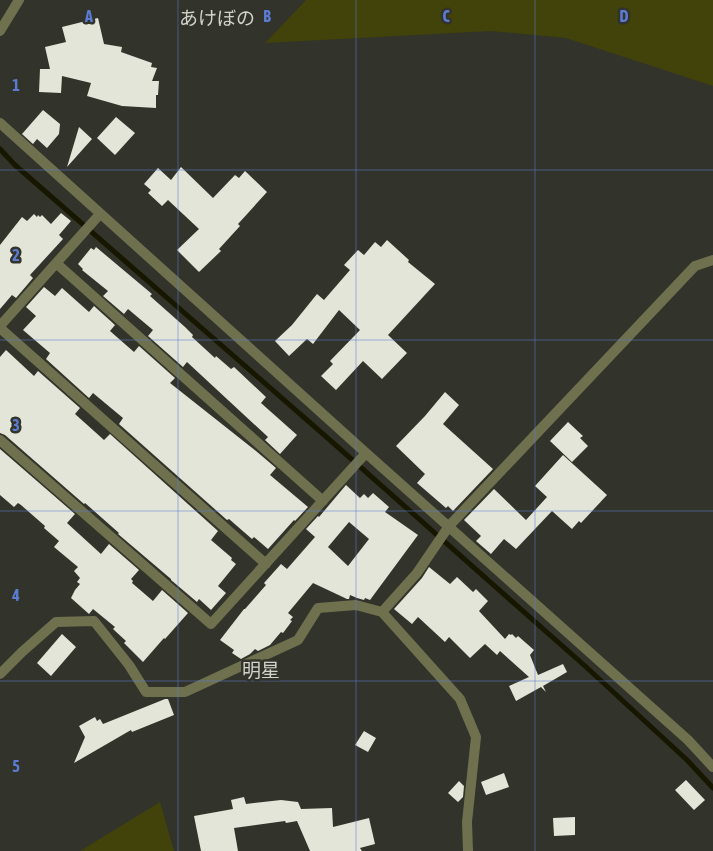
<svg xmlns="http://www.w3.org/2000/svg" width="713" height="851" viewBox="0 0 713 851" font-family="'Asap Condensed','Noto Sans JP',sans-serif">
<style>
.green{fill:#41430a}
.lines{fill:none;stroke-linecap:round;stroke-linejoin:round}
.stream{stroke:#171700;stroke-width:5}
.building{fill:#e4e5d9;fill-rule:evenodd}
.minor{stroke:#6f714e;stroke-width:10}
.grid{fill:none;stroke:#5c7cd4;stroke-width:1;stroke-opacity:0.55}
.labels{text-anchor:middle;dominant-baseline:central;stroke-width:5;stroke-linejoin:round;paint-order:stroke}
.neighbourhood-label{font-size:19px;fill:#d1d2cc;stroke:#32332a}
.grid-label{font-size:16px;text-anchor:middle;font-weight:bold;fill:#5c7cd4;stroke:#32332a;stroke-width:5;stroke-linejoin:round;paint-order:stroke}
</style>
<rect width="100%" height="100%" fill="#32332a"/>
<path class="green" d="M 306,0 L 713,0 L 713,86 L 566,38 L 491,31 L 265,43 Z
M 160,802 L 174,851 L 80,851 Z"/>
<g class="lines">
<path class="stream" d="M 0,149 L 15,165 L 331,441 L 585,666 L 687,760 L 713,788"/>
</g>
<path class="building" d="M 98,18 L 104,44 L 122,47 L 121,52 L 152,63 L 151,67 L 157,68 L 152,81 L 159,81 L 158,95 L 156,95 L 156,108 L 122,106 L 87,96 L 91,83 L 62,76 L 61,93 L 39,92 L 40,69 L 50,69 L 45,47 L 66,42 L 62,27 Z
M 43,110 L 60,124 L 59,134 L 47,148 L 37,139 L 33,144 L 22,134 Z
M 116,117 L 135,133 L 115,155 L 97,138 Z
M 79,127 L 92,139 L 67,167 Z
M 181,167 L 213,198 L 235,175 L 239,178 L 245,171 L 267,192 L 238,224 L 240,226 L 219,249 L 221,251 L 199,272 L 177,250 L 199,229 L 168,200 L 162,206 L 148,193 L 151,190 L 144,184 L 158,168 L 171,180 Z
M 61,213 L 71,221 L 59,235 L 63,239 L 30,275 L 33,278 L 16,298 L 12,295 L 0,309 L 0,245 L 22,217 L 27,221 L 34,214 L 37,217 L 38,215 L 40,217 L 42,215 L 51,224 Z
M 387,240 L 409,260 L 408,262 L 435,284 L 388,335 L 407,353 L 382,379 L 363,361 L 336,390 L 321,376 L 333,364 L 330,361 L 360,330 L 339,310 L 313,344 L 307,339 L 289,356 L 275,341 L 292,325 L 317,294 L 324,300 L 350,270 L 344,265 L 358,250 L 364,255 L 375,242 L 381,247 Z
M 96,247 L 152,294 L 150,296 L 185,327 L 193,335 L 192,337 L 215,358 L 216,356 L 231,369 L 234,367 L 266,397 L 261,403 L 297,435 L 280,454 L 265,440 L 268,437 L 187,362 L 183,367 L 148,336 L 153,330 L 128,309 L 124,314 L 103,296 L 108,291 L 82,270 L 83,269 L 78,264 L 91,248 L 94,250 Z
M 44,287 L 55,296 L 62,288 L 89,312 L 94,306 L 115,325 L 110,331 L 134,352 L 139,346 L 175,378 L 170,383 L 256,451 L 276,468 L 270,475 L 308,507 L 295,521 L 294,520 L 268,549 L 254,537 L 252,539 L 229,519 L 227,520 L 119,424 L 123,418 L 93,393 L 89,398 L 46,359 L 50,353 L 23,330 L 36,316 L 26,307 Z
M 6,350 L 34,376 L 38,371 L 80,408 L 75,414 L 104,440 L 110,434 L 218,531 L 211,540 L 232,558 L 231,560 L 236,564 L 218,586 L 226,593 L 211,610 L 199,599 L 197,602 L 171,580 L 171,579 L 118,534 L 119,533 L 85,503 L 84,504 L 5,435 L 0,433 L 0,357 Z
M 445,392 L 459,405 L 443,424 L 493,469 L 453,511 L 448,506 L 446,508 L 417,483 L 425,474 L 396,446 L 425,416 Z
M 568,422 L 583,436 L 580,438 L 588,446 L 572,462 L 550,441 Z
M 0,449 L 75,514 L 67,523 L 101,554 L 109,544 L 139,570 L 131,579 L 133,581 L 132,583 L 153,601 L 162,590 L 188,613 L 165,639 L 164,638 L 143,662 L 124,643 L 126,641 L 113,629 L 115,627 L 93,609 L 89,614 L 71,598 L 75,590 L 80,584 L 77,582 L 80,578 L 74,571 L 78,567 L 54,547 L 59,541 L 44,528 L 45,526 L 21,505 L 18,503 L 14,507 L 0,495 Z
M 563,455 L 607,495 L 581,523 L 579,521 L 572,529 L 552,511 L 516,549 L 504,539 L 491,554 L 476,541 L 481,536 L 464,520 L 494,489 L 526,520 L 547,497 L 535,486 Z
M 346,485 L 360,498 L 364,494 L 368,498 L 373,493 L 389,507 L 385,512 L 418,535 L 370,600 L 365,598 L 364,600 L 357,598 L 350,595 L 349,599 L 347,599 L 313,583 L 288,613 L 293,617 L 290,620 L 292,621 L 283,633 L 281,632 L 270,645 L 258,651 L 255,649 L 250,654 L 241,659 L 232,653 L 234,650 L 220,640 L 244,609 L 245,609 L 266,585 L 264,583 L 281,564 L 287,569 L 315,537 L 306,529 L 318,516 L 319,517 ZM 349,522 L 369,539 L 348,566 L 328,547 Z
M 429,567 L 450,584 L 457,577 L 473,592 L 476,589 L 488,601 L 479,611 L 505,639 L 509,634 L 511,635 L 512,634 L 516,638 L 518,636 L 534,650 L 530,655 L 538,675 L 563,664 L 567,672 L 543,686 L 546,692 L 541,687 L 516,701 L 509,686 L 529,677 L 500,651 L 497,655 L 485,644 L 470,658 L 449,637 L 445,642 L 418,617 L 412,624 L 394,609 L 422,578 Z
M 62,634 L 76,647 L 51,676 L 37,663 Z
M 165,699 L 168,699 L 174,715 L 132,732 L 131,730 L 74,763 L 85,737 L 79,726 L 95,717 L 97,721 L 100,719 L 103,724 Z
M 364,731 L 376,738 L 368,752 L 355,745 Z
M 504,773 L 509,787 L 486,795 L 481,782 Z
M 686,780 L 705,800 L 694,810 L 675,790 Z
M 459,781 L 464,786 L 463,797 L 458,802 L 448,793 Z
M 244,797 L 246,804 L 281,800 L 298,802 L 301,809 L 332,808 L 333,827 L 369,818 L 375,844 L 360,848 L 362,851 L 310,851 L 297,821 L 286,823 L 285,821 L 234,828 L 238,851 L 201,851 L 194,816 L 233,809 L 231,800 Z
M 575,817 L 575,835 L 554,836 L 553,818 Z"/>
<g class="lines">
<path class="minor" d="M 0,31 L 19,0
M 0,123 L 366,453 L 688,740 L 713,767
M 56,263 L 323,501
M 0,326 L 100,214
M 0,328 L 266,564
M 0,440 L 211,624 L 366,453
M 382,612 L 417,573 L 449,526 L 695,266 L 713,260
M 0,674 L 22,652 L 56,622 L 94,621 L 129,665 L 146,692 L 185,692 L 298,640 L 318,608 L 356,605 L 382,612 L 460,699 L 476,737 L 467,822 L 468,851"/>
</g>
<path class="grid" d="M 178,0 L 178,851M 356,0 L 356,851M 535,0 L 535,851M 0,170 L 713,170M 0,340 L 713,340M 0,511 L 713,511M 0,681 L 713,681"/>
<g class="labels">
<g class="neighbourhood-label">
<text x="217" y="18">あけぼの</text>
<text x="261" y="670">明星</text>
</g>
</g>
<g class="grid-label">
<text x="89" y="22">A</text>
<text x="267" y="22">B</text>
<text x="446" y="22">C</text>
<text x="624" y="22">D</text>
<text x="16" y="91">1</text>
<text x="16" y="261">2</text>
<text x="16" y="431">3</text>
<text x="16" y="601">4</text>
<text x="16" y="772">5</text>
</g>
</svg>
